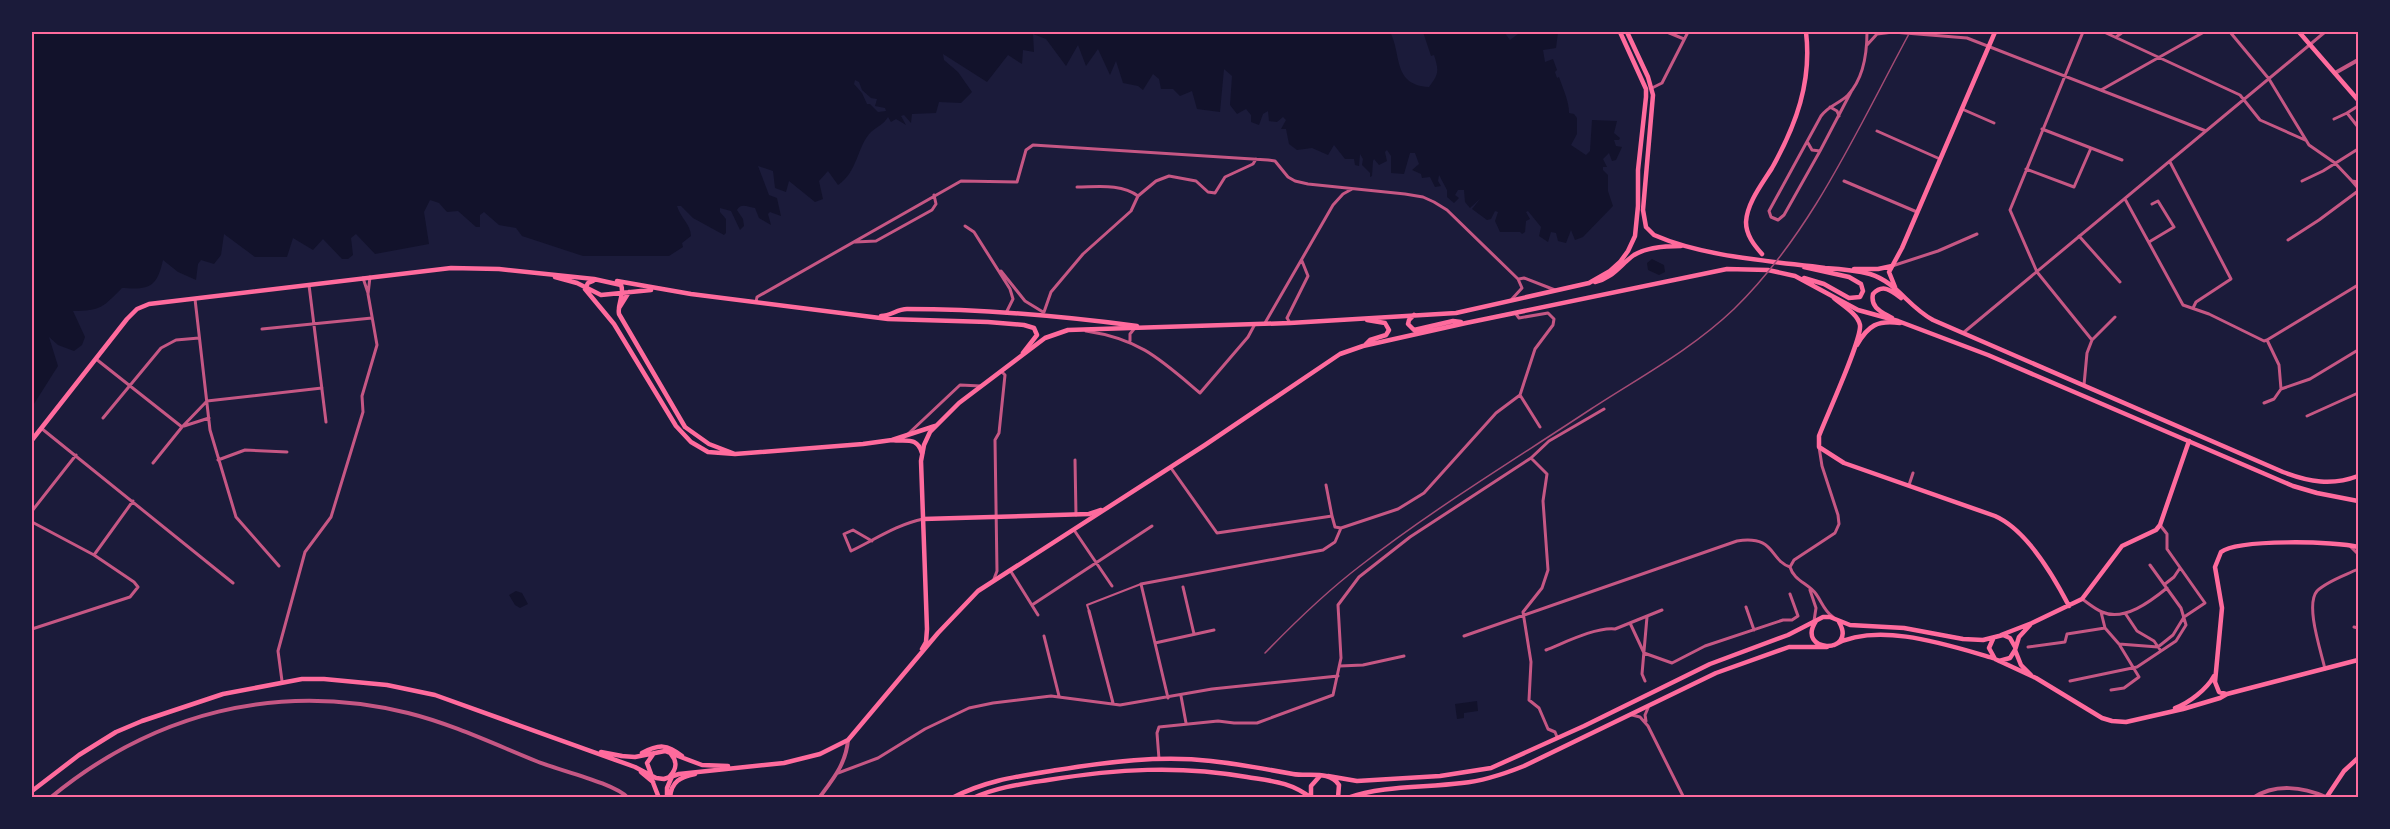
<svg xmlns="http://www.w3.org/2000/svg" width="2390" height="829" viewBox="0 0 2390 829" font-family="'Exo 2',sans-serif">
<style>
.water{fill:#12122b;fill-rule:evenodd}
.lines{fill:none;stroke-linecap:round;stroke-linejoin:round}
.pedestrian{stroke:#c65784;stroke-width:2}
.minor{stroke:#c65784;stroke-width:3}
.tertiary{stroke:#c65784;stroke-width:4}
.secondary{stroke:#ff6b9d;stroke-width:4.5}
.primary{stroke:#ff6b9d;stroke-width:4.5}
.rail{stroke:#a44b75;stroke-width:1.5}
.neatline{fill:none;stroke:#ff6b9d;stroke-width:2}
</style>
<rect width="100%" height="100%" fill="#1b1b3a"/>
<path class="water" d="M 32,32 L 1390,32 C 1402,54 1392,85 1429,87 C 1439,74 1439,71 1434,55 L 1431,56 L 1423,32 L 1504,32 L 1510,40 L 1518,34 L 1517,32 L 1558,32 L 1556,48 L 1543,50 L 1545,62 L 1553,59 L 1557,70 L 1555,72 L 1557,78 L 1559,77 C 1563,89 1569,101 1569,113 L 1574,114 L 1577,118 L 1577,134 L 1571,145 L 1586,155 L 1590,151 L 1592,120 L 1617,121 L 1614,133 L 1620,138 L 1619,140 L 1614,140 L 1616,146 L 1622,147 L 1616,160 L 1612,161 L 1609,153 L 1603,159 L 1607,167 L 1603,167 L 1603,170 L 1608,175 L 1608,191 L 1613,206 L 1583,237 L 1575,240 L 1571,230 L 1566,243 L 1558,241 L 1556,233 L 1551,232 L 1548,242 L 1539,236 L 1541,227 L 1528,211 L 1526,212 L 1530,219 L 1526,221 L 1525,232 L 1522,234 L 1520,232 L 1500,232 L 1495,221 L 1498,212 L 1495,211 L 1491,219 L 1487,220 L 1472,209 L 1480,199 L 1470,208 L 1465,202 L 1464,190 L 1458,190 L 1455,195 L 1459,198 L 1454,203 L 1447,197 L 1447,190 L 1439,175 L 1438,181 L 1441,186 L 1435,187 L 1430,177 L 1422,178 L 1421,174 L 1412,170 L 1419,164 L 1415,153 L 1410,153 L 1404,174 L 1391,173 L 1391,156 L 1387,150 L 1385,152 L 1387,161 L 1379,165 L 1374,159 L 1373,161 L 1372,176 L 1370,177 L 1370,173 L 1362,165 L 1363,159 L 1360,154 L 1359,166 L 1355,165 L 1354,159 L 1345,159 L 1334,145 L 1328,155 L 1312,148 L 1297,150 L 1289,144 L 1286,129 L 1281,129 L 1286,120 L 1283,117 L 1277,122 L 1269,121 L 1268,111 L 1263,114 L 1259,125 L 1251,122 L 1251,115 L 1246,109 L 1237,114 L 1230,105 L 1232,76 L 1224,69 L 1220,112 L 1197,109 L 1192,91 L 1180,96 L 1173,89 L 1161,89 L 1159,79 L 1153,74 L 1143,90 L 1138,86 L 1123,83 L 1116,61 L 1110,75 L 1098,49 L 1086,66 L 1078,45 L 1066,66 L 1046,39 L 1033,34 L 1034,52 L 1023,50 L 1022,64 L 1008,55 L 987,82 L 943,54 L 944,60 L 958,72 L 972,92 L 961,103 L 939,102 L 936,113 L 912,114 L 911,123 L 904,115 L 901,116 L 906,125 L 896,119 L 891,122 L 888,117 C 882,126 879,125 871,132 C 857,146 858,172 838,185 L 828,171 L 819,181 L 823,199 L 815,202 L 789,181 L 786,192 L 775,188 L 773,171 L 758,166 L 769,195 L 777,198 L 781,216 L 770,212 L 768,214 L 771,225 L 759,218 L 755,208 C 749,208 741,202 737,210 L 743,219 L 744,226 L 740,230 L 731,211 L 720,208 L 720,212 L 726,219 L 726,233 L 724,235 L 693,218 L 681,206 L 677,206 C 680,217 691,225 691,236 L 682,243 L 683,247 L 669,256 L 583,256 L 522,236 L 516,228 L 499,225 L 484,212 L 480,215 L 480,227 L 476,227 L 458,211 L 447,212 L 439,203 L 430,200 L 424,212 L 429,244 L 375,254 L 356,234 L 351,238 L 353,255 L 348,259 L 342,259 L 323,239 L 313,250 L 293,238 L 287,257 L 255,257 L 224,234 L 221,255 L 214,264 L 201,260 L 198,264 L 196,280 L 178,272 L 163,260 C 157,287 150,290 122,288 C 103,307 101,311 73,311 L 85,337 L 82,345 L 74,351 L 58,345 L 49,337 L 58,366 L 32,407 ZM 855,80 L 859,82 L 862,90 L 871,98 L 877,99 L 875,106 L 885,108 L 886,111 L 878,112 L 870,104 L 867,104 L 862,93 L 854,84 Z
M 1652,259 L 1664,265 L 1665,272 L 1659,275 L 1648,270 L 1647,263 Z
M 516,591 L 522,593 L 528,604 L 520,608 L 515,605 L 509,595 Z
M 1477,701 L 1478,711 L 1464,713 L 1464,718 L 1457,719 L 1455,704 Z"/>
<g class="lines">
<path class="pedestrian" d="M 1089,611 L 1087,605 L 1141,584"/>
<path class="minor" d="M 1667,32 L 1684,39
M 1893,32 L 1967,38 L 2206,131
M 2083,32 L 2010,210 L 2037,272 L 2092,340 L 2087,353 L 2084,385
M 2104,32 L 2240,95 L 2260,120 L 2305,140
M 2230,32 L 2269,79 L 2309,145 L 2335,163 L 2352,181
M 2116,37 L 2123,32
M 1867,45 L 1877,34 L 1893,32
M 1652,88 L 1662,83 L 1688,32
M 2101,90 L 2204,32
M 2358,106 L 2347,113 L 2358,127
M 1830,107 L 1837,111 L 1839,116
M 1962,109 L 1994,123
M 2334,119 L 2347,113
M 2042,129 L 2122,160
M 1877,131 L 1940,159
M 1808,143 L 1812,150 L 1820,151 L 1852,90
M 1820,151 L 1784,215 L 1778,220 L 1771,217 L 1769,211 L 1821,116 C 1829,105 1839,104 1848,95 C 1864,78 1867,54 1867,32
M 2170,162 L 2231,279 L 2196,302 L 2193,308
M 2026,169 L 2074,187 L 2091,148
M 1844,181 L 1917,212
M 2302,181 L 2323,171 L 2358,149
M 2358,182 L 2352,181 L 2358,188
M 1077,187 C 1096,187 1121,183 1138,196
M 2125,199 L 2183,305 L 2209,314 L 2264,341 L 2267,340
M 965,226 L 974,232 L 1010,289 L 1013,299 L 1006,313
M 2079,236 L 2120,282
M 2288,240 L 2319,220 L 2358,191
M 855,242 L 876,241 L 932,210 L 936,204 L 934,195
M 2149,242 L 2174,227 L 2158,201 L 2152,204
M 1892,266 L 1938,251 L 1977,234
M 1001,271 L 1025,301 L 1043,312
M 363,278 L 368,293
M 1519,279 L 1524,278 L 1555,290
M 309,285 L 326,422
M 195,299 L 210,430 L 236,517 L 279,566
M 756,302 L 757,297 L 961,181 L 1017,182 L 1026,150 L 1033,145 L 1268,160 L 1275,161 L 1288,177 L 1295,181 L 1308,184 L 1405,194 L 1423,197 L 1434,202 L 1447,210 L 1518,279 L 1522,288 L 1512,299
M 1044,312 L 1051,292 L 1083,254 L 1131,211 L 1138,196 L 1156,181 L 1169,176 L 1196,181 L 1208,192 L 1215,193 L 1225,177 L 1253,164 L 1256,159
M 1265,323 L 1333,205 L 1343,194 L 1352,189
M 1290,323 L 1287,318 L 1308,276 L 1302,261
M 262,329 L 372,318
M 1086,331 C 1140,339 1160,359 1200,393 L 1248,337 L 1255,324
M 1963,333 L 2325,32
M 2092,340 L 2115,317
M 2267,340 L 2279,365 L 2281,389 L 2310,379 L 2358,350
M 2267,340 L 2358,285
M 1130,341 L 1130,334 L 1134,329
M 96,359 L 182,427 L 153,463
M 1520,395 L 1540,427
M 2264,403 L 2274,399 L 2281,389
M 2307,416 L 2358,393
M 103,418 L 161,348 L 176,340 L 199,338
M 184,426 L 209,418
M 182,427 L 207,401 L 322,388
M 41,428 L 233,583
M 908,434 L 960,385 L 981,386
M 1819,447 L 1822,466 L 1838,515 L 1839,524 L 1835,533 L 1794,560 L 1790,567 C 1794,581 1808,583 1816,594 C 1822,602 1824,611 1833,617
M 1531,458 L 1547,474 L 1543,501 L 1548,570 L 1542,588 L 1523,612 L 1531,662 L 1529,700 L 1539,708 L 1548,729 L 1555,732 L 1557,737
M 218,460 L 245,450 L 287,452
M 1075,460 L 1076,515
M 1171,468 L 1217,533 L 1332,516 L 1326,485
M 1909,485 L 1913,473
M 32,511 L 76,455
M 1332,516 L 1335,527 L 1341,528
M 32,522 L 94,555 L 134,582 L 138,587 L 130,597 L 32,629
M 1341,528 L 1398,509 L 1424,493 L 1496,413 L 1520,395 L 1535,349 L 1553,325 L 1554,319 L 1548,313 L 1519,318 L 1516,314
M 1074,530 L 1112,586
M 872,541 L 853,530 L 844,534 L 851,551 C 874,540 898,524 923,519
M 2351,547 L 2358,554
M 94,555 L 133,501
M 1010,570 L 1038,615
M 994,579 L 997,571 L 995,440 L 999,433 L 1005,375 L 1002,372
M 2165,584 L 2174,577 L 2180,568
M 1183,587 L 1194,634
M 1810,590 L 1816,608 L 1814,621
M 2082,599 C 2088,603 2095,609 2102,612 C 2124,622 2151,601 2167,588
M 1032,605 L 1152,526
M 1746,607 L 1754,630
M 1089,611 L 1113,703
M 2101,612 L 2105,628 L 2119,644 L 2139,677 L 2124,688 L 2111,690
M 2125,613 L 2137,631 L 2154,641 L 2161,651
M 1630,623 L 1644,653 L 1672,663 L 1705,646 L 1783,620 L 1792,620 L 1798,616 L 1790,594
M 2354,627 L 2358,628
M 1044,636 L 1059,696
M 1464,636 L 1737,541 C 1776,535 1769,560 1790,567
M 1155,643 L 1214,630
M 2119,644 L 2158,647 L 2173,635 L 2184,617 L 2205,603 L 2167,549 L 2167,534 L 2160,525
M 2028,647 L 2065,642 L 2067,634 L 2105,628
M 1546,650 C 1564,643 1595,627 1615,629 L 1662,610
M 1340,666 L 1363,665 L 1404,656
M 2325,669 C 2321,651 2305,605 2317,591 C 2327,581 2346,575 2358,569
M 282,681 L 278,651 L 305,552 L 331,517 L 363,412 L 362,396 L 377,345 L 368,294 L 370,277
M 1645,681 L 1642,674 L 1647,617
M 2070,681 L 2137,667 L 2176,641 L 2186,625 L 2181,608 L 2150,565
M 1181,696 L 1186,723
M 1168,698 L 1141,584 L 1323,550 L 1335,542 L 1341,528
M 1632,715 L 1640,717 L 1648,726 L 1684,798
M 1646,721 L 1645,715 L 1648,708
M 1159,759 L 1157,733 L 1159,727 L 1218,721 L 1234,723 L 1257,723 L 1333,695 L 1341,658 L 1338,605 L 1359,577 L 1410,537 L 1531,458 L 1549,441 L 1604,409
M 838,773 L 878,758 L 925,729 L 969,708 L 993,703 L 1051,696 L 1120,705 L 1212,689 L 1338,676"/>
<path class="tertiary" d="M 2335,73 L 2358,60
M 50,798 C 153,713 277,681 408,713 C 452,724 494,744 536,761 C 557,770 615,783 628,798
M 819,798 C 833,779 846,764 848,740
M 2253,798 C 2275,783 2303,787 2326,797"/>
<path class="secondary" d="M 2299,32 L 2358,100
M 1762,254 C 1754,245 1746,235 1746,222 C 1747,203 1762,184 1772,168 C 1796,125 1812,82 1806,32
M 1854,269 L 1878,269 L 1892,266
M 555,277 L 577,283 L 601,295 L 651,290
M 617,281 L 691,294 L 888,319 L 988,322 L 1024,325 L 1034,328 L 1037,335 L 1023,353
M 1895,287 L 1889,272 L 1902,248 L 1995,32
M 585,289 L 588,283 L 593,281
M 585,289 L 614,324 L 676,426 L 691,442 L 708,452 L 735,454 L 863,444 L 892,440 L 935,426
M 1834,298 C 1842,305 1858,314 1860,325 C 1862,340 1826,417 1819,436 L 1819,447 L 1844,463 L 1995,516 C 2027,530 2053,575 2069,606
M 619,308 L 629,292
M 881,316 C 891,316 897,309 907,309 C 984,309 1061,316 1137,326
M 1857,345 C 1868,325 1878,320 1900,323
M 32,440 L 127,319 L 137,309 L 149,304 L 451,268 L 499,269 L 594,279 L 621,285 C 625,294 617,304 619,314 L 685,427 L 709,444 L 735,454
M 892,440 C 906,442 917,436 922,453
M 923,519 L 1089,514 L 1101,510
M 1816,621 C 1795,653 1858,655 1839,622
M 2030,625 L 2019,637 L 2015,650 L 2021,665 L 2031,675
M 2001,635 L 2032,623 L 2082,599 L 2122,546 L 2156,530 L 2160,525 L 2189,441
M 1993,639 L 1989,648 L 1995,659 L 2036,678 L 2102,718 L 2112,721 L 2126,722 L 2183,709 L 2220,698 L 2227,694 L 2358,660
M 1834,645 C 1877,621 1948,645 1993,658
M 1999,661 L 2010,658 L 2015,650
M 2226,694 L 2219,692 L 2215,682 L 2222,608 L 2215,567 L 2221,552 C 2237,539 2337,541 2358,547
M 2175,708 C 2189,703 2207,689 2214,676
M 641,772 L 653,782
M 1328,776 L 1357,781 L 1440,776 L 1491,768 L 1584,726 L 1710,664 L 1788,635 L 1823,617 L 1830,617 L 1850,625 L 1904,628 L 1963,639 L 1983,640 L 2003,635 L 2010,638 L 2015,647
M 652,780 L 659,798
M 1311,797 L 1311,786 L 1319,777
M 667,798 L 667,788 L 673,774
M 670,798 C 671,781 681,777 695,774
M 952,798 C 986,780 1020,776 1057,770 C 1108,762 1160,755 1211,761 C 1239,764 1266,769 1293,774 C 1308,777 1330,770 1339,785 L 1338,798
M 973,798 C 997,787 1022,784 1048,780 C 1117,769 1178,765 1247,777 C 1271,781 1291,782 1311,798
M 1347,798 C 1384,785 1423,788 1462,783 C 1484,781 1504,774 1524,766 L 1716,673 L 1789,647 L 1827,647
M 2326,798 L 2344,771 L 2358,758"/>
<path class="primary" d="M 1627,32 L 1648,77 L 1653,95 L 1643,210 L 1646,227 L 1654,235 C 1704,257 1771,261 1825,268 C 1841,269 1855,270 1870,274 C 1898,283 1907,306 1933,320 L 2283,472 C 2309,482 2332,486 2358,476
M 1804,267 L 1849,277 L 1861,284 L 1863,291 L 1860,297 L 1849,298 L 1824,284 L 1804,278
M 1595,282 C 1613,278 1620,265 1634,255 C 1647,247 1665,246 1681,246
M 1414,315 L 1409,320 L 1408,324 L 1414,330 L 1453,321 L 1461,322
M 1892,318 C 1882,312 1870,308 1873,294 C 1883,283 1892,291 1901,298
M 1365,345 L 1370,340 L 1386,335 L 1389,330 L 1385,323 L 1367,320
M 922,649 L 926,642 L 927,629 L 921,461 L 924,445 L 930,432 L 959,403 L 1045,338 L 1068,330 L 1290,323 L 1456,313 L 1589,283 L 1610,271 L 1620,262 L 1628,251 L 1635,236 L 1638,206 L 1638,170 L 1646,97 L 1646,89 L 1620,32
M 601,752 L 622,756
M 642,753 C 659,744 667,744 682,756
M 621,756 L 635,757 L 665,751 L 702,765 L 728,766
M 651,774 L 647,763 L 654,753
M 670,776 C 677,769 677,761 671,754
M 32,791 L 79,755 L 116,732 L 142,721 L 223,694 L 302,679 L 324,679 L 387,685 L 435,695 L 635,767 L 656,778 L 664,779 L 679,774 L 784,763 L 820,754 L 848,740 L 938,633 L 978,591 L 1205,445 L 1340,354 L 1363,346 L 1466,323 L 1727,269 L 1768,270 L 1795,276 L 1858,310 L 1898,321 L 1988,355 L 2293,486 L 2317,493 L 2358,501"/>
<path class="rail" d="M 1265,653 C 1295,622 1326,592 1360,566 C 1433,509 1514,460 1591,409 C 1640,377 1691,350 1734,309 C 1812,233 1859,126 1910,32"/>
</g>
<rect width="2390" height="829" fill="none" stroke="#1b1b3a" stroke-width="66"/>
<rect x="33" y="33" width="2324" height="763" class="neatline"/>
</svg>
